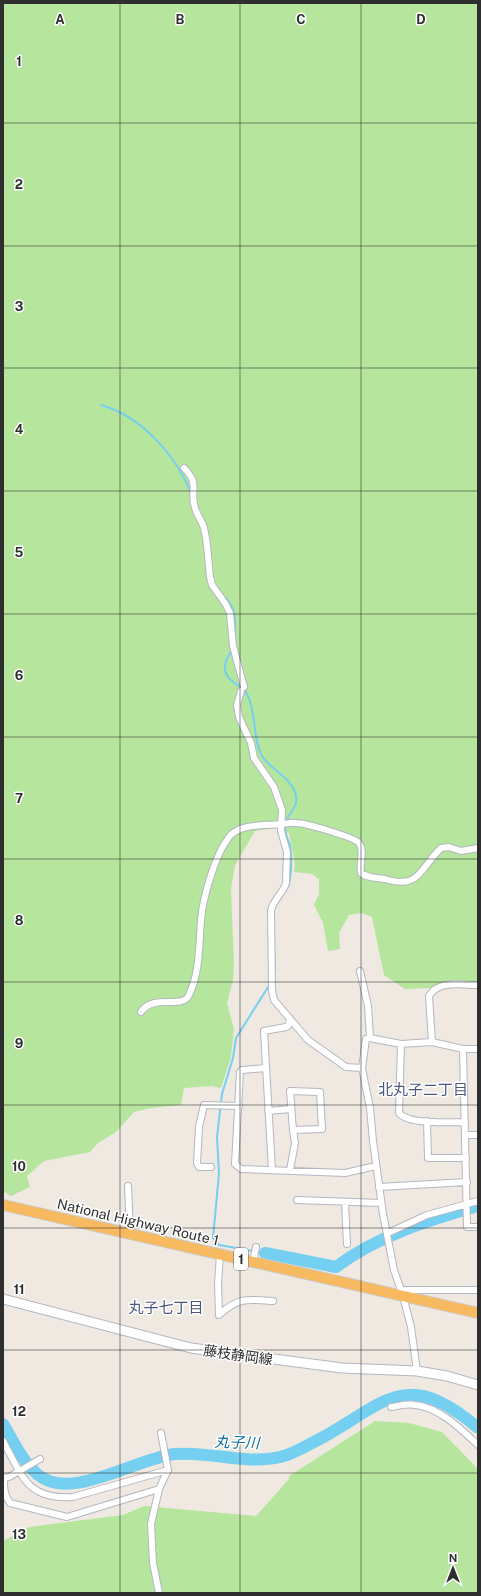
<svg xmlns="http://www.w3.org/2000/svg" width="481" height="1596" viewBox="0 0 481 1596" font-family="'Public Sans','Noto Sans JP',sans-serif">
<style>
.green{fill:#b6e59e}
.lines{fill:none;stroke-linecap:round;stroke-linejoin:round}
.stream{stroke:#75cff0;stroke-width:2}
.river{stroke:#75cff0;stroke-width:12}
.minor-casing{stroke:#b4b7c1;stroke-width:8}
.secondary-casing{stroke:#b4b7c1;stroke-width:11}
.trunk-casing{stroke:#c9c9c9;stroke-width:12}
.minor{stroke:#fff;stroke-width:6}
.secondary{stroke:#fff;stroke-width:9}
.trunk{stroke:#f8ba60;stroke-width:10}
.grid{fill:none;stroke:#2e2e2e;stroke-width:1;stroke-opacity:0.55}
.labels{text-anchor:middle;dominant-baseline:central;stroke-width:3;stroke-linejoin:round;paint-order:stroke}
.shield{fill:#fff;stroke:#6d6d6d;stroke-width:1}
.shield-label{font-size:13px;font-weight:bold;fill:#2e2e2e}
.street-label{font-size:14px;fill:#2e2e2e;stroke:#fff}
.neighbourhood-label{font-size:15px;fill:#4d5680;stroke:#fff}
.water-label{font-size:15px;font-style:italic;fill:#0d6fa3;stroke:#fff}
.grid-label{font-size:13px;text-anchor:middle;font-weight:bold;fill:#2e2e2e;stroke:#fff;stroke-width:3;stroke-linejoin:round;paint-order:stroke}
</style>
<rect width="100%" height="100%" fill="#efe9e1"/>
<path class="green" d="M 3,3 L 478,3 L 478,982 L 455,980 L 431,988 L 405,989 L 384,975 L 372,917 L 362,913 L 349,915 L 339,933 L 340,949 L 328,951 L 323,923 L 314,905 L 319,894 L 319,879 L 312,874 L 294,872 L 295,864 L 289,833 L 275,828 L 255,831 L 235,865 L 231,889 L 234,965 L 233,980 L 227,1003 L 234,1029 L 231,1057 L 221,1088 L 212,1086 L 184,1088 L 181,1105 L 151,1108 L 134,1112 L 116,1132 L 98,1143 L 90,1152 L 44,1161 L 27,1176 L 30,1187 L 11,1196 L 3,1191 Z
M 375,1421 L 409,1423 L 442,1432 L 478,1469 L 478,1593 L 3,1593 L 3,1541 L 29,1527 L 123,1515 L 144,1506 L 256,1516 L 289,1479 L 289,1476 Z"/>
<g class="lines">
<path class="stream" d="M 101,405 C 141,416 176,455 191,493
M 223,596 C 237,607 235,620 235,637
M 232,650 C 228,657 224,662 225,670 C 227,683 242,684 247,694 C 257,713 252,738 262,756 C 271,770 289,776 295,792 C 301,810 285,812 285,828 C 285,834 288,840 290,845 C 292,855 292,883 286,890
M 274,945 L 275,970
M 265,1253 L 219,1245 L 213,1238 L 219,1173 L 217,1137 L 222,1094 L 233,1058 L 236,1038 L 270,984"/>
<path class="river" d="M 265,1253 L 336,1267 C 377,1236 429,1220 478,1206
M 3,1424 C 13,1440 22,1461 37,1474 C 70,1503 136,1458 175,1454 C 210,1451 245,1465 280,1457 C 290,1455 301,1449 310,1444 C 382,1409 401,1362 478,1428"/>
<g class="minor-casing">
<path id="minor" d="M 184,468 C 201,485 189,490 195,508 C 197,515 202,521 204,528 C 208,543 208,561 210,577 L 212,585 L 225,603 L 230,613 L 233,646 L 244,687
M 241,691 L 237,705 L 239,717 L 251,743 L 254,758 L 274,787 L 282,810 L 281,831 L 287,852 L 286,883 C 283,894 273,899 271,911 L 272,990 L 274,1000 L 308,1040 L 346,1067 L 362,1068
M 360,971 L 368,1006 L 370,1038
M 141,1012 C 153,993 183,1010 189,995 C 200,972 199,945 201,920 C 203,897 215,855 229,837 C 240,823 265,826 281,824 C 286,824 291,822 296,823 C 305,823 354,837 359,843 C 365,851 359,863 361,873 C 369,879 376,877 385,879 C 420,890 420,868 441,848 L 449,847 L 461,851 L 478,848
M 432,1042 L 429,996 C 438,980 462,985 478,985
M 401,1044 L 399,1113 C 409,1125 450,1122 465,1122
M 463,1049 L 467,1227 L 478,1227
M 266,1068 L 242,1070 L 240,1072 L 235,1164 L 241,1169 L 345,1173 L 376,1166
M 290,1091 L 320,1092 L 322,1129 L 293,1130 Z
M 268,1111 L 291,1109
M 427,1121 L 428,1158 L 466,1158
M 465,1135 L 478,1135
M 211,1167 L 199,1167 L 197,1163 L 199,1127 L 204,1105 L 239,1106
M 272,1170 L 264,1031 L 286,1027 L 288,1026 L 290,1020
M 290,1170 L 295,1143 L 293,1130
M 128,1186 L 130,1234
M 379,1187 L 467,1182
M 297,1200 L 381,1203
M 345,1203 L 347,1244
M 388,1233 L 427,1215 L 478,1201
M 220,1254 L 218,1284 L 219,1315 C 238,1297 248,1299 273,1301
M 253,1262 L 256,1247
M 401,1290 L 478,1290
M 417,1371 L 411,1327 L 403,1296 L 394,1270 L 383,1214 L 373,1141 L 370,1108 L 362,1068 L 366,1039 L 370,1038 L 401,1044 L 432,1042 L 463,1049 L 478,1049
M 391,1407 C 399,1406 407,1403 416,1405 C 440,1408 461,1429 478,1445
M 3,1441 C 22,1475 26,1500 73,1497 L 168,1470
M 3,1478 L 9,1477 L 40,1459
M 4,1478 C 4,1488 4,1495 10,1503 L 67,1517 L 159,1489
M 159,1593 L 153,1563 L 151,1524 L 159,1489 L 168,1470 L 161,1433"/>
</g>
<g class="secondary-casing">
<path id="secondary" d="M 3,1299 L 191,1348 L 342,1368 L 417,1371 L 447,1376 L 478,1385"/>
</g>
<g class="trunk-casing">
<path id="trunk" d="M 3,1205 L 478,1313"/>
</g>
<use href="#minor" class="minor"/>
<use href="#secondary" class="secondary"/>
<use href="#trunk" class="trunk"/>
</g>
<path class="grid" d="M 120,3 L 120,1593M 240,3 L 240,1593M 361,3 L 361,1593M 3,123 L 478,123M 3,246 L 478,246M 3,368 L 478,368M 3,491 L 478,491M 3,614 L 478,614M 3,737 L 478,737M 3,859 L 478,859M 3,982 L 478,982M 3,1105 L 478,1105M 3,1228 L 478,1228M 3,1350 L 478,1350M 3,1473 L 478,1473"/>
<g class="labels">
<rect class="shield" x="234" y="1248" width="14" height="22" rx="3"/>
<g class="shield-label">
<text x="241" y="1259">1</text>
</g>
<g class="street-label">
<text transform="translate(138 1222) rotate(13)">National Highway Route 1</text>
<text transform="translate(238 1355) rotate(8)">藤枝静岡線</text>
</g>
<g class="neighbourhood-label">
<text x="423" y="1089">北丸子二丁目</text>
<text x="166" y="1307">丸子七丁目</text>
</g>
<g class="water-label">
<text transform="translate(237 1442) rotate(2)">丸子川</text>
</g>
</g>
<g class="grid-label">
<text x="60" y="24">A</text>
<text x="180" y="24">B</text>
<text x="301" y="24">C</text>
<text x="421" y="24">D</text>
<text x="19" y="66">1</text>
<text x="19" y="189">2</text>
<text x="19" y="311">3</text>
<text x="19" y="434">4</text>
<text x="19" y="557">5</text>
<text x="19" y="680">6</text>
<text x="19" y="803">7</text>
<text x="19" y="925">8</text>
<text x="19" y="1048">9</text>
<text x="19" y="1171">10</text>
<text x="19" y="1294">11</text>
<text x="19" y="1416">12</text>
<text x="19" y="1539">13</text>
</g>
<rect width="481" height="1596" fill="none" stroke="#2e2e2e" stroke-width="8"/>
<g transform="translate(453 1568)" stroke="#ffffff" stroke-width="3" paint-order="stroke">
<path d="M0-3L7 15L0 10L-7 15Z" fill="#2e2e2e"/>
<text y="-6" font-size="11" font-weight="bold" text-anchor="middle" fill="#2e2e2e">N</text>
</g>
</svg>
